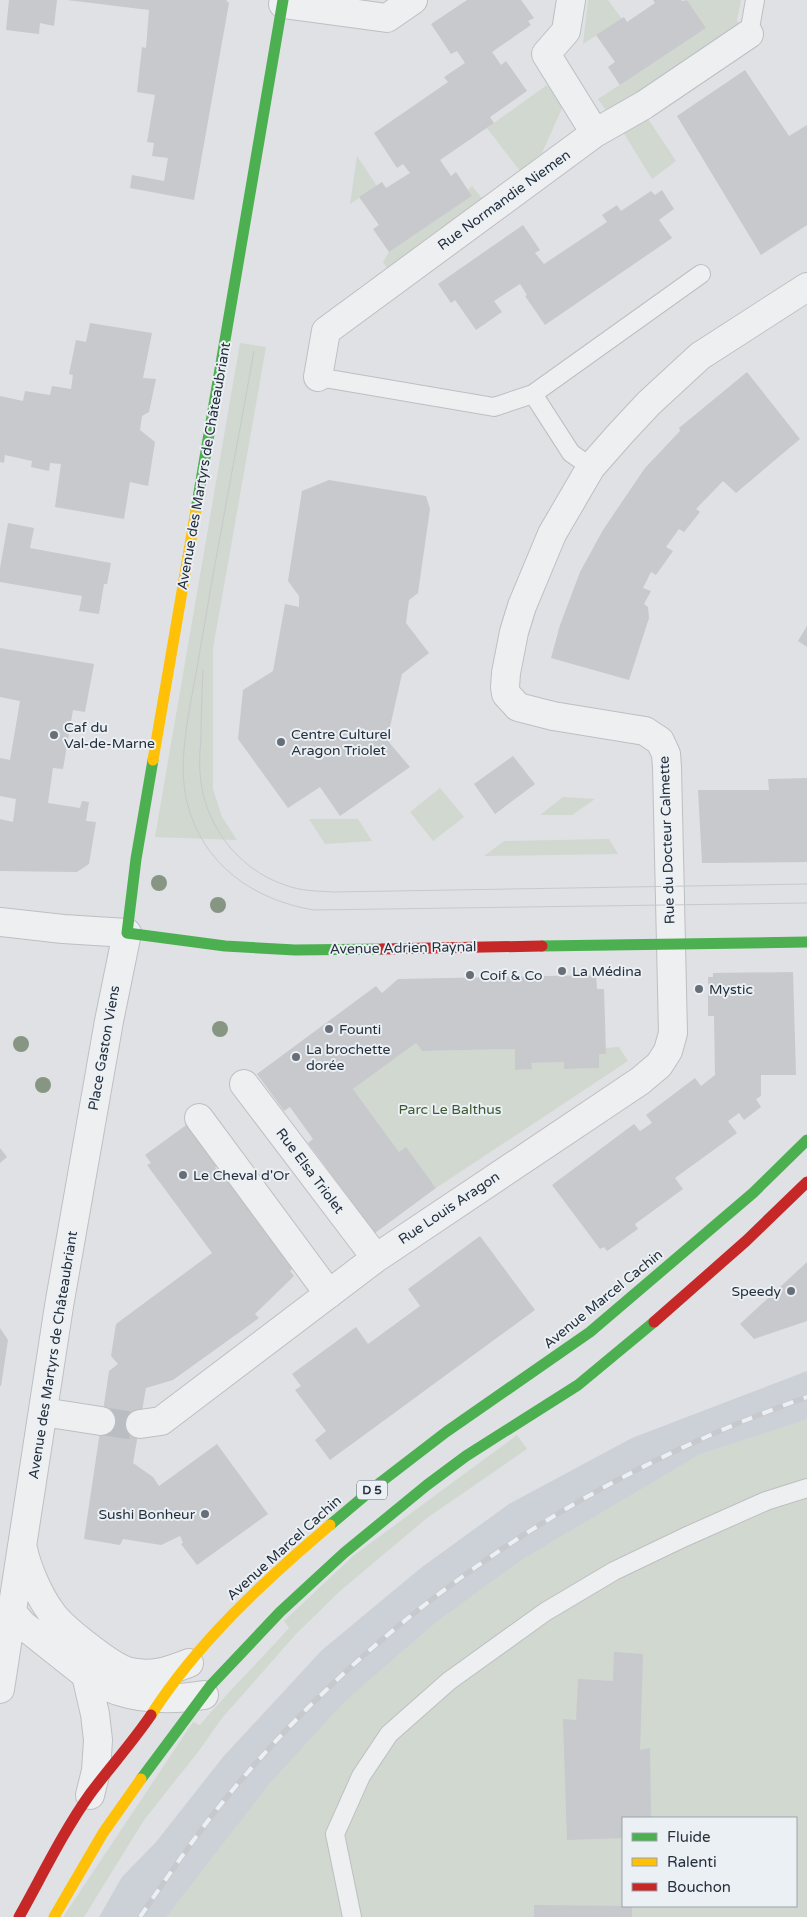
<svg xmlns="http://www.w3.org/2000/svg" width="807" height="1917" viewBox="0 0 807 1917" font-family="'Varela Round',sans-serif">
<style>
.built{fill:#ccd1d8}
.green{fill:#d0d8cf;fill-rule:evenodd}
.building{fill:#c7c9cc}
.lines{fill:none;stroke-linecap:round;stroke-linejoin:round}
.street-tunnel{stroke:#babec3;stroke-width:28;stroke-dasharray:28 14;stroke-linecap:butt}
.lane-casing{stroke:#bdbfc2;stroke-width:20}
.street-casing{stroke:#bdbfc2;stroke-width:30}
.lane{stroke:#eeeff1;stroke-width:18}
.street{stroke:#eeeff1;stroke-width:28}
.fast{stroke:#4caf50;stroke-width:11}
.slow{stroke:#ffc107;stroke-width:11}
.jam{stroke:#c62828;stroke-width:11}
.tram{stroke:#c7c9cc;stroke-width:1}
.rail-casing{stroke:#c7c9cc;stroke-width:5.5}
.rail{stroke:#ebf0f4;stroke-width:4;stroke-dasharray:11;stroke-linecap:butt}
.tree{fill:#869683}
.poi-dot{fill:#676e77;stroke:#ebf0f4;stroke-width:2}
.labels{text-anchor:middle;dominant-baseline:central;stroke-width:4;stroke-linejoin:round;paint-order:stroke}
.shield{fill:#ebf0f4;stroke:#616a74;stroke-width:1}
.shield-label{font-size:12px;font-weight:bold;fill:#26303d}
.street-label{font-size:14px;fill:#26303d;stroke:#ebf0f4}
.poi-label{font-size:14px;fill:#26303d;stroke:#ebf0f4;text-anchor:start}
.park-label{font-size:14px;fill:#3d5933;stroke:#ebf0f4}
</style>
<rect width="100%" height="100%" fill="#dfe1e4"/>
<path class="built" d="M 807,1371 L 807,1447 L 167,1917 L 99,1917 L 122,1877 L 156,1842 L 223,1757 L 322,1650 L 422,1567 L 509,1504 L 632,1438 Z"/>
<path class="green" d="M 588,0 L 608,0 L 622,19 L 583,44 Z
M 687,0 L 741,0 L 737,20 L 741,29 L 610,116 L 598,99 L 706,28 Z
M 547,85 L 563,106 L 542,153 L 520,171 L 487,128 Z
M 646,116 L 676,161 L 652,179 L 623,132 Z
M 357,156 L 377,186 L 350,204 Z
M 472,186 L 484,201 L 398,267 L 387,268 L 383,262 L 389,252 L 472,196 L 468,190 Z
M 240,343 L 266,347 L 213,648 L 213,789 L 222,817 L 237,840 L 155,837 Z
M 440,788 L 464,817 L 433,841 L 410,812 Z
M 563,797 L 595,799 L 572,815 L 540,815 Z
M 309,819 L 358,819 L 372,841 L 325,844 Z
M 609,839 L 618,854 L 484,856 L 504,841 Z
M 416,1043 L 422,1051 L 515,1049 L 516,1070 L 531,1069 L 531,1063 L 564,1062 L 564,1069 L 599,1068 L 599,1054 L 606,1054 L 605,1048 L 619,1047 L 628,1061 L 436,1188 L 406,1147 L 399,1152 L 353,1089 Z
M 807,1419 L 807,1917 L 166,1917 L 270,1783 L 345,1701 L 435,1623 L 521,1560 L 700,1454 ZM 623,1818 L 796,1818 L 796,1906 L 623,1906 Z
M 517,1435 L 527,1449 L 427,1518 L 340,1591 L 296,1634 L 222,1718 L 198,1752 L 144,1820 L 84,1917 L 63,1917 L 193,1722 L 200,1725 C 228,1691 260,1661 289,1628 L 284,1621 L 353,1556 Z"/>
<path class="building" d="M 9,0 L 57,0 L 54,26 L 40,23 L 39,34 L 6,30 Z
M 67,0 L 226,0 L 229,3 L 194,200 L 130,188 L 132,175 L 164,181 L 168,158 L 152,156 L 154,143 L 147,142 L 155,95 L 137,92 L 142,47 L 146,48 L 149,10 Z
M 467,0 L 521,0 L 534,18 L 528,21 L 531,25 L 492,52 L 501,65 L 506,61 L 527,91 L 490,117 L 494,123 L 440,160 L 451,176 L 456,172 L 472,196 L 389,252 L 373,229 L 379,225 L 359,197 L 382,182 L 386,188 L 410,173 L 403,164 L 397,168 L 374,133 L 448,82 L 444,77 L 465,63 L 457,51 L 451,54 L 431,24 Z
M 653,0 L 681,0 L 682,1 L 687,0 L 706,28 L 620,85 L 608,67 L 615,62 L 596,35 L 624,17 L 627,22 L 655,3 Z
M 745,70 L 789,136 L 807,125 L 807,225 L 761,255 L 677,116 Z
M 662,190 L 674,209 L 659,220 L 672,238 L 545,325 L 525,296 L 527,295 L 520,284 L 494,301 L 502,312 L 476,330 L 455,300 L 451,303 L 438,284 L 523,225 L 540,250 L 535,253 L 544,264 L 607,222 L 602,215 L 617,205 L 621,211 L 651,191 L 655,195 Z
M 90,323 L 152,333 L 143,378 L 156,379 L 149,412 L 142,416 L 140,430 L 155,442 L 148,486 L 130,482 L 124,519 L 55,507 L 61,464 L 50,463 L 49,471 L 31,467 L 32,461 L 5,455 L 4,463 L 0,462 L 0,396 L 23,401 L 25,391 L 50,395 L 52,386 L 71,389 L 73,375 L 69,374 L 76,340 L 86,342 Z
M 747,372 L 800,439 L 736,493 L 723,481 L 696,509 L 700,512 L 684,532 L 679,529 L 666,547 L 673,551 L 656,575 L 651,572 L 643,588 L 651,591 L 644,604 L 648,607 L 649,618 L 629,680 L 551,658 L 560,625 L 580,572 L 603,530 L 632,487 L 645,468 L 680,431 L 679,428 Z
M 329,480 L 426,496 L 430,509 L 418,593 L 409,600 L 406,623 L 429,653 L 402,674 L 387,740 L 410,767 L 340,816 L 320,787 L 288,808 L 238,739 L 243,690 L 273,671 L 285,604 L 299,607 L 299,596 L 288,581 L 302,491 Z
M 8,523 L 34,528 L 30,548 L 111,563 L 107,584 L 104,584 L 99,614 L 79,611 L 82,596 L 0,582 L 0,568 Z
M 807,626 L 807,647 L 798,641 Z
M 0,648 L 94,664 L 85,712 L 73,710 L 63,769 L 53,768 L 48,803 L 80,808 L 82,801 L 89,802 L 86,821 L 96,822 L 89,864 L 77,872 L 0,871 L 0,819 L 13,822 L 16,799 L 0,796 L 0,758 L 10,760 L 20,701 L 0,697 Z
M 513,756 L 535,784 L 495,814 L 474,784 Z
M 807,778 L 807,862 L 702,863 L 698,790 L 769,790 L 768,779 Z
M 793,972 L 796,1075 L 761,1075 L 761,1096 L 756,1099 L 761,1107 L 744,1120 L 739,1113 L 728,1121 L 737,1133 L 675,1178 L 683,1189 L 635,1224 L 638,1229 L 607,1251 L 604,1247 L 600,1249 L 552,1185 L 634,1124 L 640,1131 L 652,1123 L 646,1115 L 695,1078 L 701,1086 L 715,1075 L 714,1016 L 708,1016 L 708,977 L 713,977 L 713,973 Z
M 596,975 L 597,989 L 604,989 L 606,1054 L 599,1054 L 599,1068 L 564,1069 L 564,1062 L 531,1063 L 532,1069 L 515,1070 L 515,1049 L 422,1051 L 416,1043 L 353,1089 L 399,1152 L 406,1147 L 436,1188 L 375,1233 L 308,1143 L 313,1139 L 290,1107 L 284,1111 L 257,1074 L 376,986 L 382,993 L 398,979 Z
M 189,1123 L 219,1164 L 215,1167 L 220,1173 L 223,1170 L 295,1267 L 290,1271 L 294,1276 L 255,1314 L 259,1318 L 173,1380 L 146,1388 L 133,1463 L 153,1477 L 159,1486 L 217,1444 L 268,1514 L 197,1565 L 181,1544 L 183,1543 L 180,1536 L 161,1545 L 123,1539 L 120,1545 L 84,1539 L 109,1371 L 118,1364 L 111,1356 L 116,1324 L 212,1253 L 147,1165 L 151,1163 L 145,1155 Z
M 0,1148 L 7,1157 L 0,1163 Z
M 480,1236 L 535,1310 L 330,1460 L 315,1440 L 326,1431 L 295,1390 L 301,1386 L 292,1374 L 356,1327 L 368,1344 L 420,1306 L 408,1289 Z
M 807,1262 L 807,1321 L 754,1339 L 740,1324 Z
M 0,1328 L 8,1340 L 1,1386 L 0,1386 Z
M 614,1652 L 643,1654 L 640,1750 L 650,1748 L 651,1818 L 623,1818 L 623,1838 L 567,1840 L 563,1719 L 576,1720 L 578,1679 L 613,1681 Z
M 534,1905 L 632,1906 L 632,1917 L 534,1917 Z"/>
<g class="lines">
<path class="street-tunnel" d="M 101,1421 L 128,1425 L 140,1424"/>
<g class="lane-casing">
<path id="lane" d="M 749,34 L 755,0
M 318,377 L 494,407 L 533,394 L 701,274
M 533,394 L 571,453 L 591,467
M 352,1917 L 335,1834 L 361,1776 L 389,1734 L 449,1681 L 545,1612 L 614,1571 L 685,1537 L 766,1501 L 807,1488"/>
</g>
<g class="street-casing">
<path id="street" d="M 283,4 L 387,18 L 413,0
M 595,133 L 644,105 L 749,34
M 318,377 L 326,331 L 595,133 L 546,54 L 566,31 L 571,0
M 0,922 L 63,929 L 127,933 L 109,1021 L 59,1306 L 0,1689
M 244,1084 L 376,1258
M 199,1118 L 329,1294
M 43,1412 L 101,1421
M 140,1424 L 161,1421 L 376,1258 L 640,1081 L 659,1065 L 668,1051 L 673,1033 L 667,767 L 666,754 L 660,741 L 645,731 L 553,716 L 518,707 L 506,694 L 505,687 L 506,673 L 514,632 L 522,606 L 552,534 L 591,467 L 621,433 L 649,403 L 700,356 L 807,287
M 23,1549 C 27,1568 39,1596 51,1612 C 61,1627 112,1668 130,1672 C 153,1677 168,1671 189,1663
M 11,1611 L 23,1625 L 86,1675 L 95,1714 L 98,1740 L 96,1771 L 90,1795
M 86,1675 C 96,1680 107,1687 118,1691 C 146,1700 175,1700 204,1695"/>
</g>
<use href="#lane" class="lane"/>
<use href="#street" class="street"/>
<path class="fast" d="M 196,510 L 283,0
M 153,760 L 136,859 L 127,933 L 225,946 L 295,950 L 382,949
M 542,946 L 807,942
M 330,1525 L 381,1482 L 446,1432 L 590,1332 L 753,1193 L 807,1140
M 141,1779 L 211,1685 L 280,1612 L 344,1553 L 427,1485 L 466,1456 L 578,1385 L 654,1322"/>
<path class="slow" d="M 153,760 L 196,510
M 151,1715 C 198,1642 264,1581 330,1525
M 54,1917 L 103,1833 L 141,1779"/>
<path class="jam" d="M 382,949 L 542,946
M 654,1322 L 746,1241 L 807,1182
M 19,1917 C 42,1876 63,1832 90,1794 C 110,1767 132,1743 151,1715"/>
<path class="tram" d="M 254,351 C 236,453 216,554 199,656 C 192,702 176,757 187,802 C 202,864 253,900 314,910 L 807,903
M 203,670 C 202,693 201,716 201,739 C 200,750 199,762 200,773 C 203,823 237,869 285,885 C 300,891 317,891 334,892 L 807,884"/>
<g class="rail-casing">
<path id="rail" d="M 140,1917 C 168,1876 195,1836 226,1798 C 378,1613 582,1476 807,1397"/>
</g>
<use href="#rail" class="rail"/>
</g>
<g class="tree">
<circle cx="159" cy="883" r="8"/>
<circle cx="218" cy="905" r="8"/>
<circle cx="220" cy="1029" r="8"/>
<circle cx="21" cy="1044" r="8"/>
<circle cx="43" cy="1085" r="8"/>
</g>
<g class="poi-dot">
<circle cx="54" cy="735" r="5"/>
<circle cx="281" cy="742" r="5"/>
<circle cx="562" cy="971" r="5"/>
<circle cx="470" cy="975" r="5"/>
<circle cx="699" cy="989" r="5"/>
<circle cx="329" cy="1029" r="5"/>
<circle cx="296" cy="1057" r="5"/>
<circle cx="183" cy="1175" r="5"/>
<circle cx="791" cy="1291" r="5"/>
<circle cx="205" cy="1514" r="5"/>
</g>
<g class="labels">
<rect class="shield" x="357" y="1480.5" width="30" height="19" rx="4"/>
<g class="shield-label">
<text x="372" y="1490">D 5</text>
</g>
<g class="street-label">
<text transform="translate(504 200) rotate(-36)">Rue Normandie Niemen</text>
<text transform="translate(204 466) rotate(-80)">Avenue des Martyrs de Châteaubriant</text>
<text transform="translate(667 840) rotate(-92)">Rue du Docteur Calmette</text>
<text transform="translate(403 948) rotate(-1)">Avenue Adrien Raynal</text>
<text transform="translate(104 1048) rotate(-80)">Place Gaston Viens</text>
<text transform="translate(310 1171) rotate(53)">Rue Elsa Triolet</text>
<text transform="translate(449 1208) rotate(-34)">Rue Louis Aragon</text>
<text transform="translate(603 1299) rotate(-39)">Avenue Marcel Cachin</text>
<text transform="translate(53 1355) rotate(-81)">Avenue des Martyrs de Châteaubriant</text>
<text transform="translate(284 1548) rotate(-42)">Avenue Marcel Cachin</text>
</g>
<g class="poi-label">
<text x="64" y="727">Caf du<tspan x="64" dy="16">Val-de-Marne</tspan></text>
<text x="291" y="734">Centre Culturel<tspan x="291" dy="16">Aragon Triolet</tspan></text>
<text x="572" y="971">La Médina</text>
<text x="480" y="975">Coif &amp; Co</text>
<text x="709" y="989">Mystic</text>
<text x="339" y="1029">Founti</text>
<text x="306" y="1049">La brochette<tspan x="306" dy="16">dorée</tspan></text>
<text x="193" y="1175">Le Cheval d'Or</text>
<text x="781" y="1291" text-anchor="end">Speedy</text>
<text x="195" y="1514" text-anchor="end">Sushi Bonheur</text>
</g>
<g class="park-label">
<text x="450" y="1109">Parc Le Balthus</text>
</g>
</g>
<rect x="622" y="1817" width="175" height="90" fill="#ebf0f4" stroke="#9ca3ab"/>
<rect x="632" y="1833" width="25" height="8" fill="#4caf50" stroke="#9ca3ab"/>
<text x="667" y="1842" font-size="15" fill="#26303d">Fluide</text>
<rect x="632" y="1858" width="25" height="8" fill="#ffc107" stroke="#9ca3ab"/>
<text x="667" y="1867" font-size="15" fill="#26303d">Ralenti</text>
<rect x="632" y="1883" width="25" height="8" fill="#c62828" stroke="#9ca3ab"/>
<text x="667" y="1892" font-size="15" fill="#26303d">Bouchon</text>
</svg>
